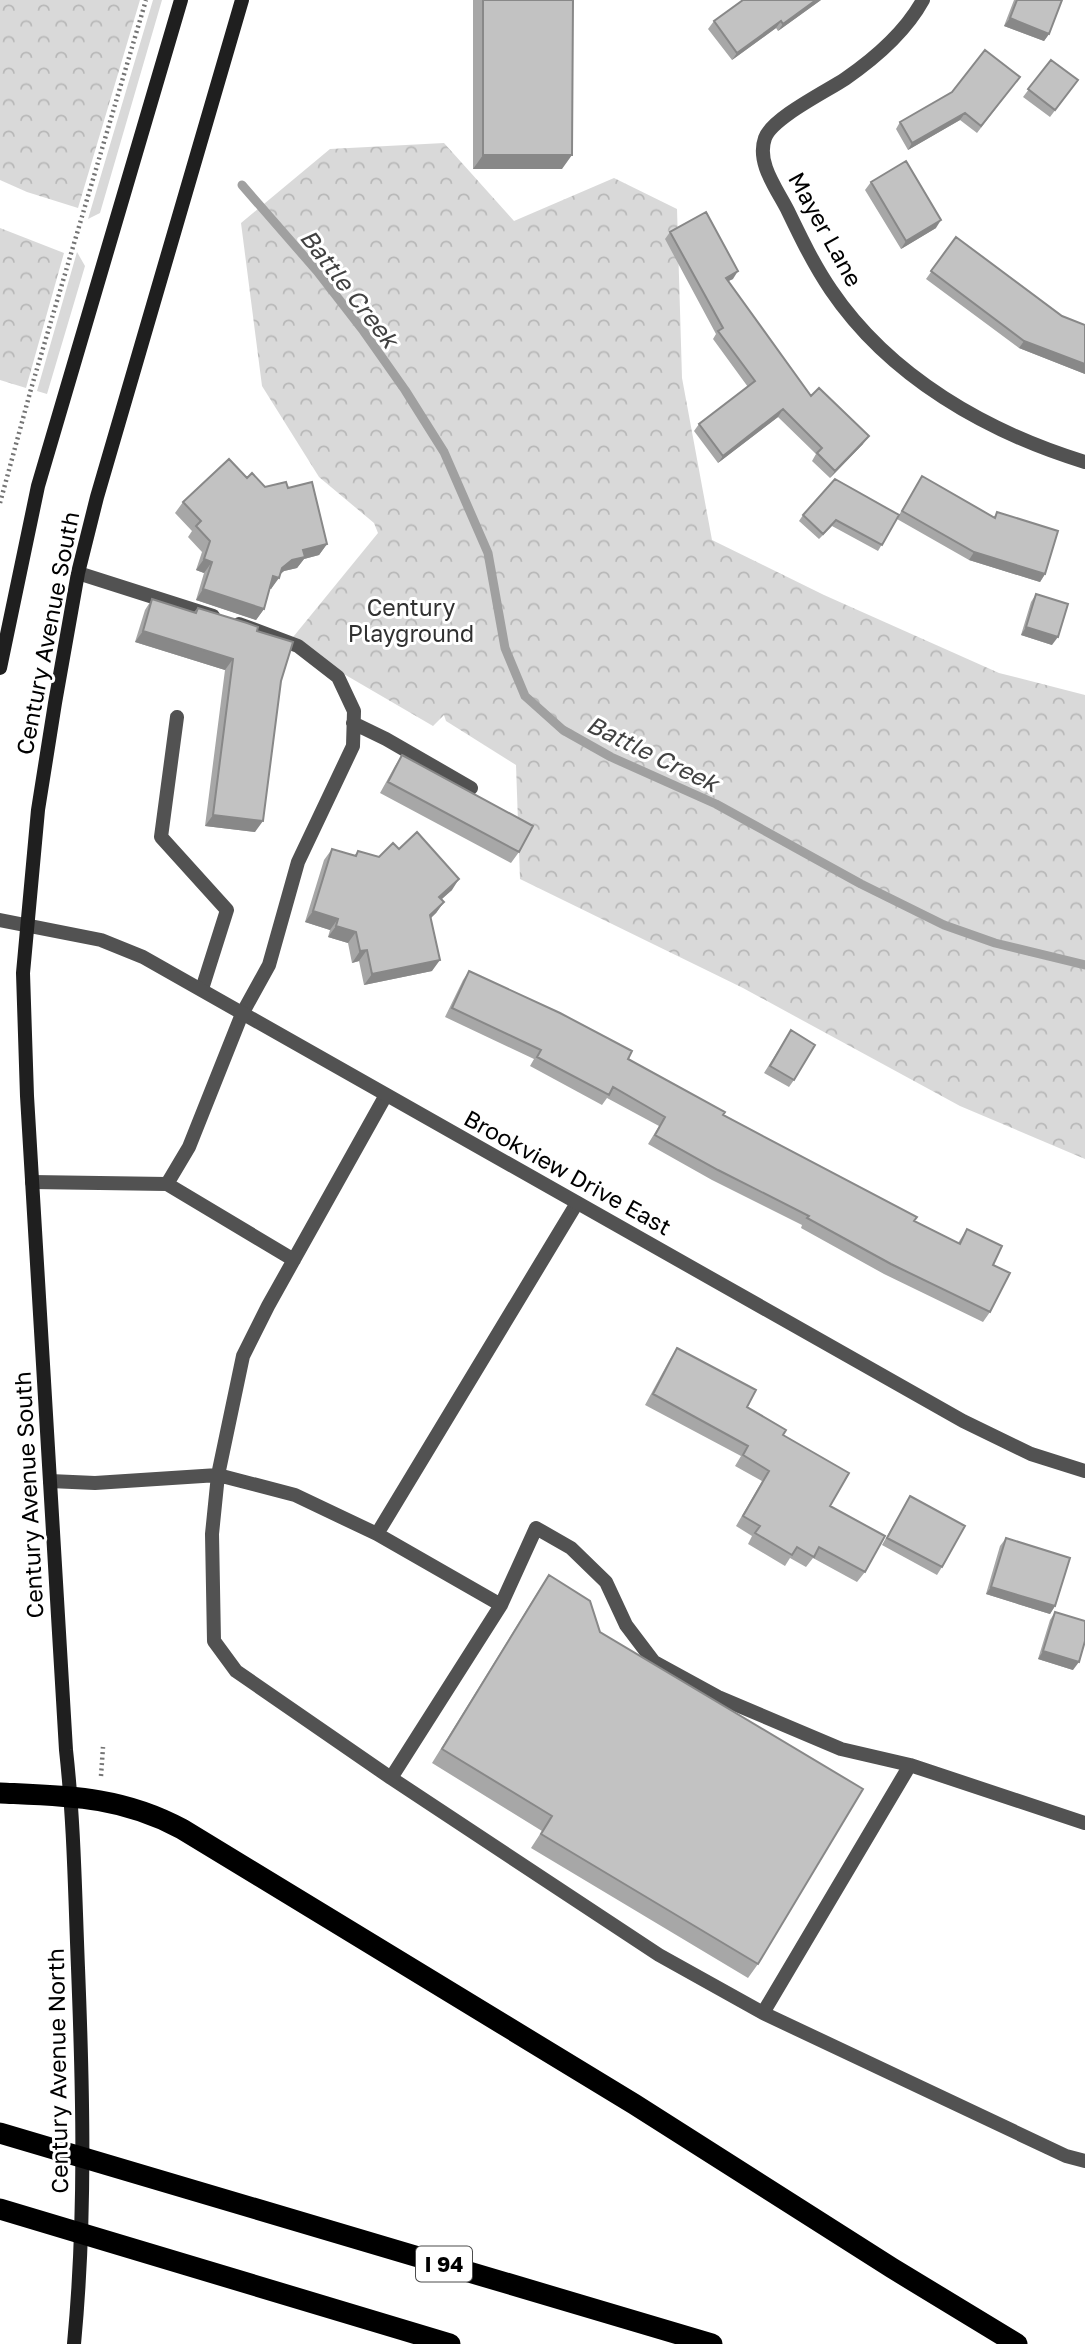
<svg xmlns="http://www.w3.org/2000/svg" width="1085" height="2344" viewBox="0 0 1085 2344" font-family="'Golos Text',sans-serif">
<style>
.green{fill:#d9d9d9}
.forest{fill:url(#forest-crowns)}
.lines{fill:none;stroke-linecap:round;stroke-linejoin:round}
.stream{stroke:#a0a0a0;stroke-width:9}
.path{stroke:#747474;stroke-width:4.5;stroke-dasharray:2 3.5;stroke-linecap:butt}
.lane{stroke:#525252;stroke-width:14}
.street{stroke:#525252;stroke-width:14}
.secondary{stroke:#1f1f1f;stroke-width:14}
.highway{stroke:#000;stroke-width:21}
.wall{fill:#a7a7a7}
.shaded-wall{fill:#888}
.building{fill:#c2c2c2;stroke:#888;stroke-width:2}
.labels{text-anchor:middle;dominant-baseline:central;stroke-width:6;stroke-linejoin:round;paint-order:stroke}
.shield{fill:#fff;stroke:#4c4c4c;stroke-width:2}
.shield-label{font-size:21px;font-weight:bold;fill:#000}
.street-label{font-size:23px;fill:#000;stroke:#fff}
.park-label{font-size:23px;fill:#303030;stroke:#fff}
.water-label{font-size:24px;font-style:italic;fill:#414141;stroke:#fff}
</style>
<defs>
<pattern id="forest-crowns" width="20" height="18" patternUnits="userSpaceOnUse" patternTransform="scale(1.75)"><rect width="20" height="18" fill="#d9d9d9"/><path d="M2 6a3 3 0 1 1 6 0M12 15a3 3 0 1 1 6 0" fill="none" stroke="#b8b8b8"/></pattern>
</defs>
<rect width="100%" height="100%" fill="#fff"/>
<path class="green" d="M 153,0 L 162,0 L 100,213 L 88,219 Z
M 77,252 L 85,266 L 47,394 L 37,391 Z"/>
<path class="forest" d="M 0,0 L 140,0 L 78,208 L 27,192 L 0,180 Z
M 444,143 L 514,221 L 614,178 L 677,209 L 682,378 L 712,540 L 824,595 L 999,673 L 1085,695 L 1085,1159 L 960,1106 L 743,988 L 520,879 L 516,765 L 446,721 L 444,715 L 433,726 L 289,642 L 378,533 L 374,523 L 319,477 L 262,386 L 241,223 L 330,149 Z
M 0,228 L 64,253 L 26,388 L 0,380 Z"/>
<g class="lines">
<path class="stream" d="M 242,185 L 317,271 L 362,329 L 405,390 L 444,452 L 488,553 L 505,648 L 525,696 L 563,730 L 611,757 L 716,804 L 861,884 L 944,925 L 995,943 L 1085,965"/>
<path class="path" d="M 0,503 L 31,389 L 146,0
M 101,1776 L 103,1747"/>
<path class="lane" d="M 78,573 L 213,616
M 177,717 L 161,837 L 227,910 L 202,989
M 353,723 L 386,739 L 471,788
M 386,1095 L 268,1306 L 243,1356 L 218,1475 L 212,1534 L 214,1641 L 236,1671 L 391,1778
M 32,1182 L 167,1184 L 294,1260
M 167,1184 L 189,1147 L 242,1014 L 269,965 L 298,862 L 353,746 L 354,711 L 338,677 L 298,646 L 239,624
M 50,1481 L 95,1483 L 218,1475 L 295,1495 L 377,1534 L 577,1203
M 377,1534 L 501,1605
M 1085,1823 L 910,1765 L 841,1749 L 718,1697 L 654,1662 L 626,1625 L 606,1582 L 571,1548 L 536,1528 L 501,1605 L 391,1778 L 659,1955 L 763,2013 L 1066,2156 L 1085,2161
M 763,2013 L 910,1765"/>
<path class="street" d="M 923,0 C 906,31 874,59 845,79 C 827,91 772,118 765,138 C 756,163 777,189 788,211 C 801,238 814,265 831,290 C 890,377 987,432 1085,462
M 0,920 L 101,940 L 143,957 L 963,1421 L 1031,1454 L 1085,1471"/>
<path class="secondary" d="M 0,668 L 38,486 L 181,0
M 74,2344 C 86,2218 83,2093 78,1968 C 75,1895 74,1822 66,1750 L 27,1096 L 23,973 L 38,810 L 55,703 L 78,573 L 97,497 L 242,0"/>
<path class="highway" d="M 0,1793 C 67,1796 121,1796 182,1829 L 634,2104 L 892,2268 L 1017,2344
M 0,2133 L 712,2344
M 0,2209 L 450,2344"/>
</g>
<path class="wall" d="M 473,0 L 573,0 L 562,169 L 473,169 Z
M 821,0 L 778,31 L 776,28 L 732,60 L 708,29 L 714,21 Z
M 1014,0 L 1062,0 L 1049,34 L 1044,41 L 1004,26 Z
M 1051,60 L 1078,80 L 1050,117 L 1023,97 Z
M 1020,77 L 977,133 L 960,120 L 908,150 L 896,129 L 900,122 Z
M 871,182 L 936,228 L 901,249 L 865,190 Z
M 670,232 L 733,279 L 728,281 L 811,396 L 863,444 L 830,478 L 812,461 L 816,454 L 778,417 L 718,463 L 694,431 L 699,424 L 748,387 L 713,339 L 716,334 L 665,239 Z
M 956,237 L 1062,316 L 1085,325 L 1085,374 L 1019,348 L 926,279 Z
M 922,476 L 994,517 L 997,512 L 1045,574 L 1040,582 L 969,560 L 897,519 L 878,551 L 832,526 L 819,539 L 799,521 L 803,515 L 899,515 Z
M 247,478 L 265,487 L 288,488 L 327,544 L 319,555 L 304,559 L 297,568 L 284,571 L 280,574 L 271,589 L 270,588 L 264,609 L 256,620 L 196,600 L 204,573 L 196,570 L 202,552 L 188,537 L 192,531 L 175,513 L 183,502 Z
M 1036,594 L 1052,645 L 1021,635 L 1031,602 Z
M 152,599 L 194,612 L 198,608 L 257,631 L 281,681 L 255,832 L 205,826 L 225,670 L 135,642 L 145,610 Z
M 402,755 L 519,852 L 511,863 L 380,793 L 395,766 Z
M 332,849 L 354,856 L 358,851 L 379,857 L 399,849 L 452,890 L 441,899 L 444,902 L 436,913 L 431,918 L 432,971 L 364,985 L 359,961 L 352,963 L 348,943 L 328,937 L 330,930 L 305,922 L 324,860 Z
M 469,971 L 628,1059 L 723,1115 L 914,1221 L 958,1243 L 967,1229 L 993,1265 L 990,1312 L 983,1322 L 884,1274 L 801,1228 L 802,1225 L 712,1180 L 648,1144 L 659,1126 L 607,1098 L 602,1105 L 530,1066 L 534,1059 L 445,1017 L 463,980 Z
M 791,1030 L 794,1080 L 789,1087 L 764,1073 Z
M 677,1348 L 747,1407 L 783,1435 L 830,1506 L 865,1572 L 857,1582 L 813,1558 L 806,1567 L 790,1558 L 785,1566 L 748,1544 L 752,1536 L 736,1526 L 762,1481 L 735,1466 L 741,1456 L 645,1405 L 670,1359 Z
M 910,1496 L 942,1567 L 937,1575 L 882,1545 Z
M 1006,1538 L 1055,1606 L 1050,1614 L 986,1594 L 1000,1546 Z
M 549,1575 L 600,1632 L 758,1964 L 748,1978 L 531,1848 L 542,1831 L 432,1763 L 539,1590 Z
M 1055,1612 L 1073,1670 L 1038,1659 L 1050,1620 Z"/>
<path class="shaded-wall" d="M 816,0 L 821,0 L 778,31 L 783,24 Z
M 1010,18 L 1049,34 L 1044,41 L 1004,26 Z
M 781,21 L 776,28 L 732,60 L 737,53 Z
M 965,113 L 960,120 L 908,150 L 912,143 Z
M 483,155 L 572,155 L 562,169 L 473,169 Z
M 941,220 L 936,228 L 901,249 L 906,241 Z
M 738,271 L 733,279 L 720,285 L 726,278 Z
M 1024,341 L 1085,364 L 1085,374 L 1019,348 Z
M 783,409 L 778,417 L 718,463 L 723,456 Z
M 869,436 L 863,444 L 830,478 L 835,471 Z
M 327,544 L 319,555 L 304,559 L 297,568 L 284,571 L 277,577 L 279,578 L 271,589 L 266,587 L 273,576 L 303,550 Z
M 974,552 L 1045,574 L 1040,582 L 969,560 Z
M 204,559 L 212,562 L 204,573 L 196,570 Z
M 203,589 L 264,609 L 256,620 L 196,600 Z
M 1026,627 L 1058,637 L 1052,645 L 1021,635 Z
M 143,631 L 233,659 L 225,670 L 135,642 Z
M 213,815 L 263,821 L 255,832 L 205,826 Z
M 459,879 L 452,890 L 432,908 L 439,897 Z
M 444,902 L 436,913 L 422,926 L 430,915 Z
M 313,911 L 338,919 L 330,930 L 305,922 Z
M 336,926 L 356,932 L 348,943 L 328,937 Z
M 367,950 L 359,961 L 352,963 L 360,951 Z
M 440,960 L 432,971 L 364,985 L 372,974 Z
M 991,1587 L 1055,1606 L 1050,1614 L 986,1594 Z
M 1043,1651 L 1079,1662 L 1073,1670 L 1038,1659 Z"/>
<path class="building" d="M 483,0 L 573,0 L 572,155 L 483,155 Z
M 743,0 L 816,0 L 783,24 L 781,21 L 737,53 L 714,21 Z
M 1017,0 L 1062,0 L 1049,34 L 1010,18 Z
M 985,50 L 1020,77 L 981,126 L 965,113 L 912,143 L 900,122 L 952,92 Z
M 1051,60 L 1078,80 L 1055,110 L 1028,89 Z
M 906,161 L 941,220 L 906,241 L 871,182 Z
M 706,212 L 738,271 L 726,278 L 811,396 L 819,388 L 869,436 L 835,471 L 817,453 L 822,448 L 783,409 L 723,456 L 699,424 L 755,381 L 718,331 L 723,328 L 670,232 Z
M 956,237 L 1062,316 L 1085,325 L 1085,364 L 1024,341 L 931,271 Z
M 229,459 L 247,478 L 252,473 L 265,487 L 286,482 L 288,488 L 312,482 L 327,544 L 303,550 L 305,557 L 292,560 L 282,568 L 279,578 L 273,576 L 264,609 L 203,589 L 212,562 L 204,559 L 210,541 L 196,526 L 201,521 L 183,502 Z
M 922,476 L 995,518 L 997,512 L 1058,531 L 1045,574 L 974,552 L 902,511 Z
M 835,479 L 899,515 L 882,545 L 836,520 L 823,534 L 803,515 Z
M 1036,594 L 1068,604 L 1058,637 L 1026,627 Z
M 152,599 L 196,613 L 198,608 L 247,623 L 258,627 L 257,631 L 293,642 L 281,681 L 263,821 L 213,815 L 233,659 L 143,631 Z
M 402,755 L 533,826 L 519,852 L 388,782 Z
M 417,832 L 459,879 L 439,897 L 444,902 L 430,915 L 440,960 L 372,974 L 367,950 L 360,951 L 356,932 L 336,926 L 338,919 L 313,911 L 332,849 L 356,856 L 358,851 L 379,857 L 393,843 L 399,849 Z
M 469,971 L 560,1013 L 632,1051 L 628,1059 L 725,1112 L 723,1115 L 917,1217 L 914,1221 L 960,1244 L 967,1229 L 1002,1246 L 993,1265 L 1010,1273 L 990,1312 L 891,1264 L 807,1218 L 809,1216 L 718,1170 L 655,1135 L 665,1117 L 613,1087 L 609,1095 L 537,1057 L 541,1050 L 452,1008 Z
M 791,1030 L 815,1045 L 794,1080 L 770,1066 Z
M 677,1348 L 756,1390 L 747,1407 L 786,1430 L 783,1435 L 849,1473 L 830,1506 L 885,1536 L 865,1572 L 819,1547 L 814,1557 L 797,1547 L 792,1555 L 755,1533 L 760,1526 L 743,1516 L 769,1471 L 743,1455 L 748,1446 L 653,1394 Z
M 910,1496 L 965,1526 L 942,1567 L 887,1538 Z
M 1006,1538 L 1070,1558 L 1055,1606 L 991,1587 Z
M 549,1575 L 590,1601 L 600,1632 L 863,1789 L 758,1964 L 541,1834 L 552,1816 L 442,1749 Z
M 1055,1612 L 1085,1621 L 1085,1641 L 1079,1662 L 1043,1651 Z"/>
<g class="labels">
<rect class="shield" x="416" y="2246.5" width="56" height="35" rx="5"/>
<g class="shield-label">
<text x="444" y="2264">I 94</text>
</g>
<g class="street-label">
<text transform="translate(826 229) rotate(61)">Mayer Lane</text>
<text transform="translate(47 633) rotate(-79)">Century Avenue South</text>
<text transform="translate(568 1172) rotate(29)">Brookview Drive East</text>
<text transform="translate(28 1495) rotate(-93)">Century Avenue South</text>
<text transform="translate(57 2071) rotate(-91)">Century Avenue North</text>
</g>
<g class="park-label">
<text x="411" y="607">Century<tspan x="411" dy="26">Playground</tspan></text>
</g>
<g class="water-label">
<text transform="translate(350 288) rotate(52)">Battle Creek</text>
<text transform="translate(653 753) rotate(26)">Battle Creek</text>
</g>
</g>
</svg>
